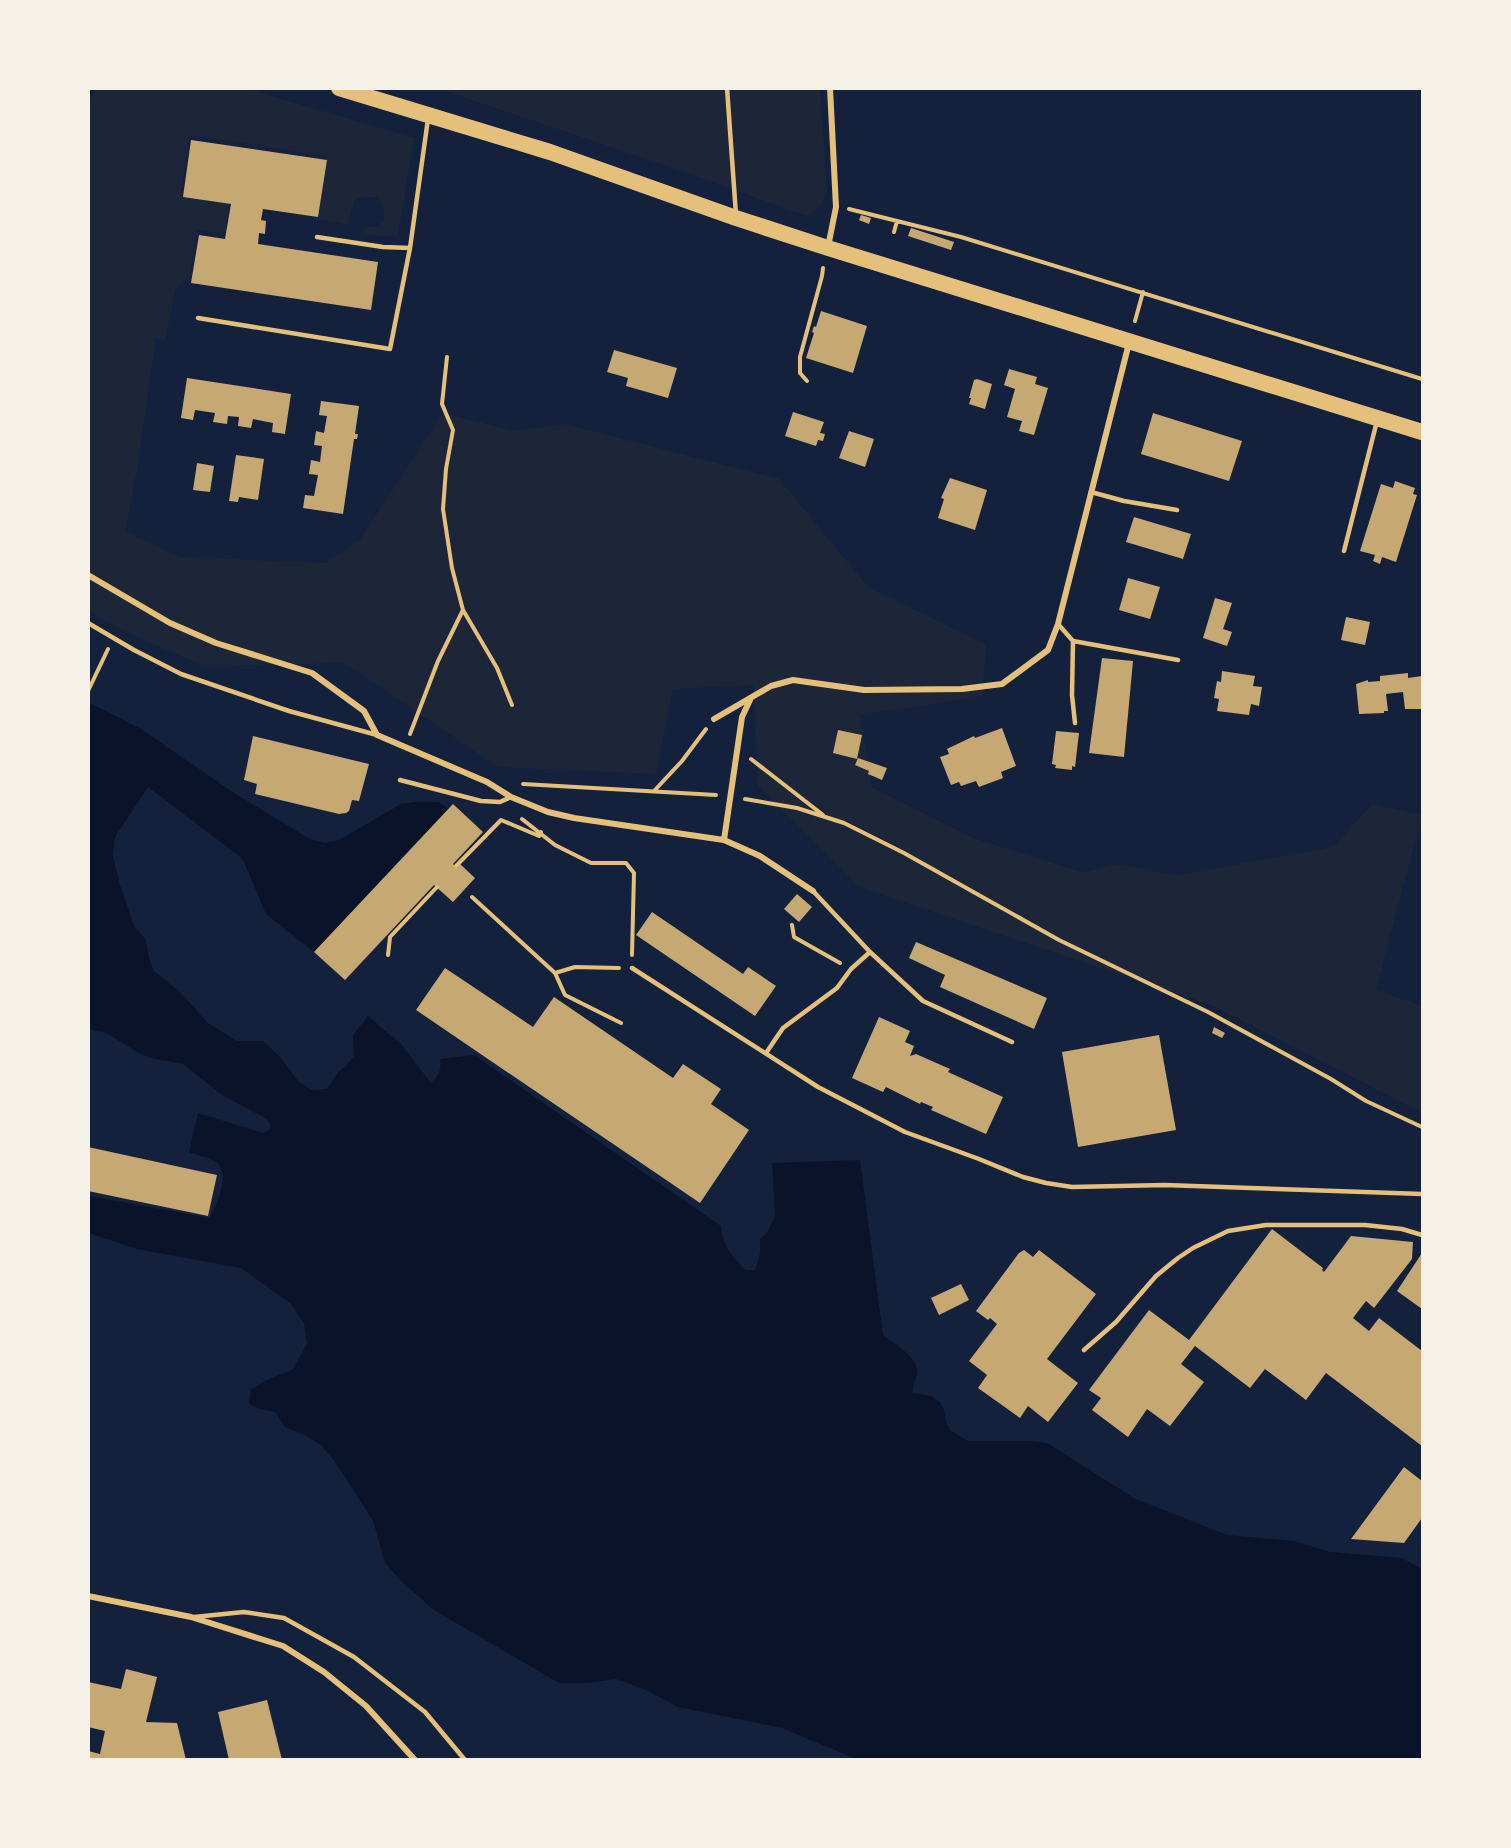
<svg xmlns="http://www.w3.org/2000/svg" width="1511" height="1848" viewBox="0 0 1511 1848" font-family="'Alegreya Sans',sans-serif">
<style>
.green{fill:#1d2539}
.water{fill:#0b132b}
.building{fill:#c6a872}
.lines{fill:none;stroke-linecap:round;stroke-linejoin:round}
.path{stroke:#e5c07b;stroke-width:4}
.service{stroke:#e5c07b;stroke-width:4.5}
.minor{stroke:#e5c07b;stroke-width:6}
.trunk{stroke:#e5c07b;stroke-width:16}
</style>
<rect width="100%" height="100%" fill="#14213d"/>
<path class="green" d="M 98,89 L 247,89 L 414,138 L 398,236 L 363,235 L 365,227 L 376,227 L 384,221 L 384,208 L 377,197 L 364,197 L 354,200 L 348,225 L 319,219 L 319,211 L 327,156 L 190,135 L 181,192 L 230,200 L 225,234 L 197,230 L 190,277 L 176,288 L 165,340 L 156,338 L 137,469 L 125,532 L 180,557 L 326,563 L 359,541 L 443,413 L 514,431 L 565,424 L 779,479 L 869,588 L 986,645 L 982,696 L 860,715 L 872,787 L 973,838 L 1084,873 L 1115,864 L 1177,875 L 1333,847 L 1372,804 L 1422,815 L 1376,990 L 1422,1006 L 1422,1113 L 1212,1005 L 859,887 L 758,786 L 753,685 L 673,689 L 656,774 L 498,767 L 345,663 L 203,666 L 120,629 L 89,610 L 89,99 Z
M 439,89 L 820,89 L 827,189 L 821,206 L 807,216 L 674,168 Z"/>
<path class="water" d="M 88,702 L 141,729 L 234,793 L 310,839 L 325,843 L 339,840 L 401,804 L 415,802 L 438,802 L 449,809 L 314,952 L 266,914 L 243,860 L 239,856 L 148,787 L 115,837 L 113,856 L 119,882 L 134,926 L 146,940 L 149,958 L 154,971 L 182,994 L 208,1023 L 237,1041 L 263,1041 L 281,1058 L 299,1082 L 312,1090 L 327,1089 L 338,1072 L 346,1066 L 354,1056 L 353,1035 L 368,1016 L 401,1044 L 431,1083 C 438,1076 442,1069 440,1059 L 474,1055 L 721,1226 C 722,1245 733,1258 746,1270 L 755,1270 L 760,1253 L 760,1239 L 767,1233 L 775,1216 L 772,1163 L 860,1160 L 883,1335 C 893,1343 915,1355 917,1369 C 918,1378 912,1384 913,1393 L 931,1396 L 940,1402 L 944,1410 L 946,1422 L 950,1430 L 968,1441 L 1030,1441 L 1047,1443 L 1134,1498 L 1227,1535 L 1294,1541 L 1330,1552 L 1402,1558 L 1422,1569 L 1422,1759 L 856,1759 L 782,1728 L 678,1707 L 646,1690 L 616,1679 L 587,1683 L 559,1683 L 434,1610 L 403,1583 L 385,1563 L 373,1521 L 336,1463 L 321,1445 L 305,1435 L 285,1427 L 275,1412 L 260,1409 L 249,1404 L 251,1389 L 269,1379 L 292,1370 L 307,1344 L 304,1323 L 291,1304 L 241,1268 L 137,1249 L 89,1233 L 89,1196 L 210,1218 C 216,1207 231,1173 217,1163 C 210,1158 197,1155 189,1152 L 198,1113 L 263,1133 L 269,1130 L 271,1126 L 267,1119 L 222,1095 L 183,1064 L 151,1058 L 139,1053 L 106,1033 L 89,1029 Z"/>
<path class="building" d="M 191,140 L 327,160 L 318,217 L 263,209 L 261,220 L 266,221 L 265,234 L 259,233 L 258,244 L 378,262 L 371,310 L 191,283 L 199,235 L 225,239 L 231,204 L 183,197 Z
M 861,215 L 871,218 L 869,224 L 859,220 Z
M 911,228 L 954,242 L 951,250 L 908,236 Z
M 821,311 L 867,326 L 853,373 L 806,358 L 814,333 L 812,332 L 814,326 L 816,327 Z
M 614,350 L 677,368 L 668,398 L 626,386 L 628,378 L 607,372 Z
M 1009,369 L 1037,377 L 1035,384 L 1048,388 L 1034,435 L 1019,431 L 1022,421 L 1007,417 L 1015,389 L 1004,385 Z
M 187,378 L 291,394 L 285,434 L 272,432 L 273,423 L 253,419 L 251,428 L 238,426 L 239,417 L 228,416 L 227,424 L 213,422 L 215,413 L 195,410 L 193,420 L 181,418 Z
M 977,379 L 992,384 L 985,409 L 969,404 L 971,398 L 969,398 L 974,380 Z
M 321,401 L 359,406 L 355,434 L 358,434 L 357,439 L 354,439 L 343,514 L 303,508 L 305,495 L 314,496 L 318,475 L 309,474 L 311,460 L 320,462 L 322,446 L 314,445 L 316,431 L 324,433 L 327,416 L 319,415 Z
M 793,412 L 824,422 L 820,433 L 825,434 L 823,441 L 818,440 L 816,446 L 785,436 Z
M 1153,413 L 1242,441 L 1229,481 L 1141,454 Z
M 849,431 L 874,439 L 865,467 L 839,458 Z
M 236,455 L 264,459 L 258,500 L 239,497 L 238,502 L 229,501 Z
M 197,463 L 214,466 L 210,492 L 193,490 Z
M 950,478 L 987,490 L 975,530 L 938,518 L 944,499 L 941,498 Z
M 1395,481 L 1415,488 L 1413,494 L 1417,495 L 1396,562 L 1382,557 L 1380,564 L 1373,561 L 1375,555 L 1360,551 L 1381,484 L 1393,488 Z
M 1134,517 L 1191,534 L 1183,559 L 1126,542 Z
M 1128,578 L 1160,587 L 1150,619 L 1119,610 Z
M 1215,598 L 1232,603 L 1223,629 L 1232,632 L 1227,646 L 1203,638 Z
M 1346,617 L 1370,622 L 1365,645 L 1341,640 Z
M 1102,658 L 1133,661 L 1124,757 L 1089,753 Z
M 1222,671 L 1255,676 L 1253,686 L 1262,687 L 1259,706 L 1251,704 L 1249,715 L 1217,711 L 1219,699 L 1214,698 L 1217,681 L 1221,682 Z
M 1408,673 L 1408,678 L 1422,676 L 1422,709 L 1405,709 L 1403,692 L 1386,694 L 1388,711 L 1384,711 L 1384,713 L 1359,714 L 1356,684 L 1368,680 L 1368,682 L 1380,681 L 1380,676 Z
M 1002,728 L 1016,766 L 1001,772 L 1003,778 L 979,787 L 976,781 L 961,786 L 959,782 L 951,785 L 940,757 L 949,754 L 947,749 L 974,736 L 975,738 Z
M 838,730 L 862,735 L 857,759 L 833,753 Z
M 1056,731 L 1079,733 L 1075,767 L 1072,766 L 1072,770 L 1055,768 L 1056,765 L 1052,764 Z
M 253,736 L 369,764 L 359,801 L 352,800 L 349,811 L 346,813 L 339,814 L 255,794 L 257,784 L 244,780 Z
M 858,758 L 887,768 L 882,780 L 868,774 L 869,771 L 855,765 Z
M 453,804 L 483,832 L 453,864 L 457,868 L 460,864 L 475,878 L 453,902 L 434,885 L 345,980 L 314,952 Z
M 797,894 L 812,907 L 799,922 L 784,909 Z
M 652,912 L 743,974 L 748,967 L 776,986 L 755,1016 L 636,935 Z
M 916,942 L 1047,998 L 1034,1029 L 940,987 L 945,975 L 909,958 Z
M 445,968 L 533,1027 L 554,997 L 673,1078 L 683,1064 L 721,1089 L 711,1104 L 749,1130 L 700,1203 L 416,1010 Z
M 879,1017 L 910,1031 L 905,1042 L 914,1046 L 910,1056 L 916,1054 L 950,1069 L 948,1072 L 1003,1097 L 986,1134 L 931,1110 L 933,1107 L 921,1102 L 920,1104 L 886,1087 L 883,1092 L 852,1078 Z
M 1214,1027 L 1225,1033 L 1222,1038 L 1212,1033 Z
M 1159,1035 L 1176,1130 L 1078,1147 L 1062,1052 Z
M 88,1147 L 217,1175 L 208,1216 L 88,1191 Z
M 1272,1229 L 1323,1268 L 1322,1270 L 1324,1272 L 1351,1236 L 1413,1242 L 1412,1259 L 1374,1308 L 1366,1301 L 1353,1318 L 1369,1331 L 1379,1318 L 1422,1351 L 1422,1446 L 1326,1373 L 1306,1400 L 1265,1369 L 1250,1388 L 1195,1346 L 1181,1364 L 1204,1382 L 1170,1426 L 1147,1409 L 1128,1437 L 1092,1410 L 1101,1398 L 1089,1390 L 1149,1310 L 1189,1340 Z
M 1024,1250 L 1033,1257 L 1039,1250 L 1096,1294 L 1047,1359 L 1078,1383 L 1048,1422 L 1028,1406 L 1020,1418 L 978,1388 L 987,1375 L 969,1361 L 997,1324 L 990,1318 L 988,1320 L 976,1311 L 1019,1253 Z
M 1422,1253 L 1422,1309 L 1397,1291 Z
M 961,1284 L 969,1300 L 939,1315 L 931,1298 Z
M 1404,1467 L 1422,1481 L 1422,1518 L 1404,1543 L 1351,1539 Z
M 126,1669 L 157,1677 L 146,1722 L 177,1723 L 186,1760 L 88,1760 L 88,1751 L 100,1754 L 105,1731 L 88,1727 L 88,1682 L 121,1689 Z
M 267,1700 L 282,1760 L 229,1760 L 218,1712 Z"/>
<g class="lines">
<path class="path" d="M 849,209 L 961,237 L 1422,379
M 894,232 L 897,221
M 1135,321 L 1143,292
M 807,381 L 800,373 L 800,357 L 822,276 L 823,268
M 463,610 L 497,668 L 512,705
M 88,691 L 108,649
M 410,734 L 438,661 L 463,610 L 452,568 L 443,509 L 446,469 L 453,430 L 442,404 L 447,357
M 751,759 L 823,815
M 523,784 L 716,795
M 655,790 L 682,761 L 706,729
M 745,799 L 797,808 L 844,823 L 904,853 L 1059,940 L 1208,1012 L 1331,1079 L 1366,1101 L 1422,1127
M 522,819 L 555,845 L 591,863 L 626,863 L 634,873 L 632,955
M 456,866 L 501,820 L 539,836 L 541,832
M 472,897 L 555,973 L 565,995 L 621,1023
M 792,925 L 794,937 L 840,963
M 388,955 L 390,937 L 437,887
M 555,973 L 575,967 L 619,968"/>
<path class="service" d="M 727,88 L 736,215
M 317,237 L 383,247 L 410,248
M 198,318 L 390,349 L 410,248 L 428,119
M 1091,492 L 1124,501 L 1177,510
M 1344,551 L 1377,421
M 88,623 L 134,650 L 181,674 L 289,711 L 377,735
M 1058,624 L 1073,641 L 1072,695 L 1075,723
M 1073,641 L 1178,660
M 400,780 L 481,801 L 500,802 L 511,797
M 813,891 L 870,952 L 923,1001 L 1012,1042
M 632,968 L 818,1087 L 905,1132 L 979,1159 L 1023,1177 L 1046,1183 L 1072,1187 L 1165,1185 L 1422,1194
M 766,1053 L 783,1028 L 837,988 L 851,969 L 870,952
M 1084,1350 L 1116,1322 L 1156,1276 L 1178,1258 L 1193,1248 L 1228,1231 L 1266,1225 L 1365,1225 L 1402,1229 L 1422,1235
M 194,1617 L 244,1612 L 284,1618 L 354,1657 L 425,1712 L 465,1760"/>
<path class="minor" d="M 828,247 L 836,207 L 830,88
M 88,575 L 170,623 L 216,643 L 312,673 L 364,711 L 377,735 L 487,782 L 511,797 L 548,812 L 574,818 L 724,840 L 760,856 L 813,891
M 714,719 L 771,686 L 793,680 L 864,690 L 962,689 L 1002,684 L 1048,650 L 1058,624 L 1129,343
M 724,840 L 742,717 L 750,700
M 88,1596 L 191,1617 L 283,1646 L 324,1672 L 366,1706 L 415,1760"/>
<path class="trunk" d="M 339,88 L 550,152 L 736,218 L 828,248 L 1422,432"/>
</g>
<rect width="1511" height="1848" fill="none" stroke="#f6f1e7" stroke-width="180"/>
</svg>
